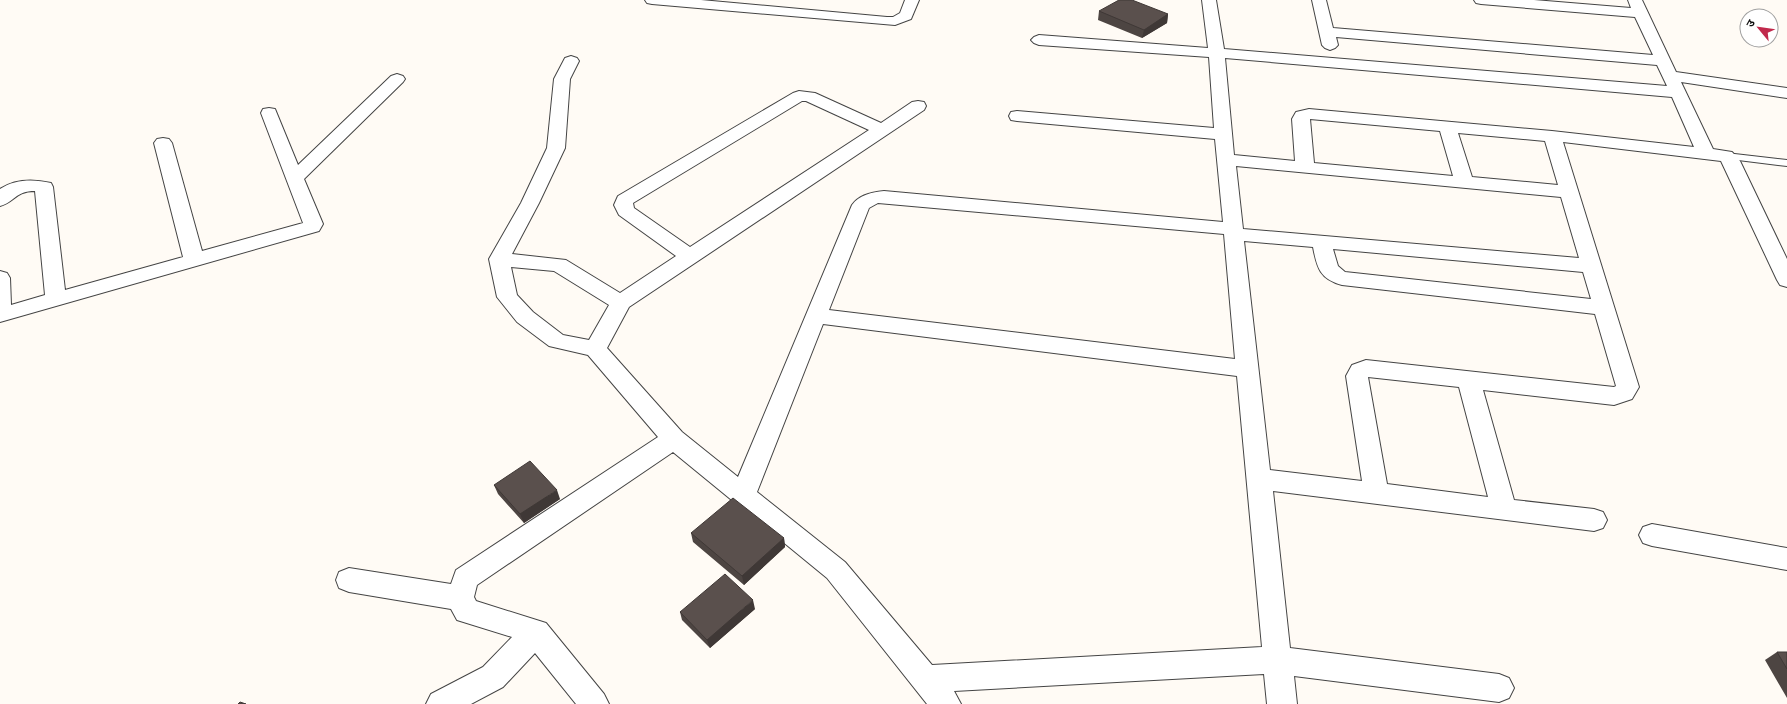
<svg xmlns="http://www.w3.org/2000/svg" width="1787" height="704" viewBox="0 0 1787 704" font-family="'Zilla Slab','Noto Sans Devanagari',serif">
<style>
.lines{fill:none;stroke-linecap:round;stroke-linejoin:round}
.service-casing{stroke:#444;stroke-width:2}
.minor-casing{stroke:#444;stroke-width:2}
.service{fill:#fff;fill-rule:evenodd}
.minor{fill:#fff;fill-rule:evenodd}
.wall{fill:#4d4542}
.shaded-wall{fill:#3f3836}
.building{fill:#5a504d;stroke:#3f3836}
</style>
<rect width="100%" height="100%" fill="#fffbf5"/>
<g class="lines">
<g class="service-casing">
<path id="service" d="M 1726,153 L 1787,160 L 1787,166 L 1722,158 L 1720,156 Z"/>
</g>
<g class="minor-casing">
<path id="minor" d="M 645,0 L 701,0 L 887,17 L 893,17 L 900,13 L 905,0 L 919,0 L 911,19 L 895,25 L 652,4 L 647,3 Z
M 1202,0 L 1216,0 L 1224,49 L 1667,86 L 1657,65 L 1336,37 L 1338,45 L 1335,48 L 1330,50 L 1325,48 L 1322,45 L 1312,0 L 1326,0 L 1333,28 L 1653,55 L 1635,17 L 1481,4 L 1476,3 L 1474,0 L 1534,0 L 1631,8 L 1628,0 L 1642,0 L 1676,72 L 1787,88 L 1787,98 L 1681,82 L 1713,149 L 1732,152 L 1740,161 L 1787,259 L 1787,287 L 1780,285 L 1777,280 L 1721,161 L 1563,142 L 1639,387 L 1632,399 L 1614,405 L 1483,390 L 1514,500 L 1594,509 L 1603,512 L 1607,520 L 1603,528 L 1594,531 L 1273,491 L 1290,648 L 1499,674 L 1509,678 L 1514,688 L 1509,698 L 1499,702 L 1294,676 L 1297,704 L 1267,704 L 1264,674 L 954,691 L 961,704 L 927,704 L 827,578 L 673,452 L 477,585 L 474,597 L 476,601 L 546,623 L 604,694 L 609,704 L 576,704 L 535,653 L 503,687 L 471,704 L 426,704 L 431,694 L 483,667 L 512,637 L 457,620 L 451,609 L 349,592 L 339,588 L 336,580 L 339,572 L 349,568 L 451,584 L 456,570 L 658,437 L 588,355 L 549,346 L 517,322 L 497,297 L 489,259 L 521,203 L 547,148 L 554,79 L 565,58 L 571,56 L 577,58 L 579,61 L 570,79 L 565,148 L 539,203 L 512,254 L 566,260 L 620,293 L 676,256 L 619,215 L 614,205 L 618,196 L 793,93 L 799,91 L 815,93 L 881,123 L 912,102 L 918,101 L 924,102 L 926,106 L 924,110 L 629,307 L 607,348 L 682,432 L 738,477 L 852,205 C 859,195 872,192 884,191 L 1223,222 L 1215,139 L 1017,121 L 1011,120 L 1009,116 L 1011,112 L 1017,111 L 1214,128 L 1209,57 L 1039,45 L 1034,43 L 1031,40 L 1034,37 L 1039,35 L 1208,48 ZM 1225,58 L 1672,97 L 1694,147 L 1552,131 L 1309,109 L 1296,112 L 1292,119 L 1295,161 L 1234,155 ZM 802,101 L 806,101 L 869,130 L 690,247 L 634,208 L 633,203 ZM 1310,119 L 1440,131 L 1453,176 L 1314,163 ZM 1458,133 L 1545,141 L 1558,185 L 1472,177 ZM 1236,166 L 1561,197 L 1579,258 L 1243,229 ZM 878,203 L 1224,234 L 1235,359 L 829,310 L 869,208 ZM 1244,241 L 1313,247 C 1317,268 1320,279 1342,285 L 1595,314 L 1616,386 L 1614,387 L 1366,360 L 1352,365 L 1346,376 L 1362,481 L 1270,470 ZM 1333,249 L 1583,272 L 1591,299 L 1345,272 L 1338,266 ZM 511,267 L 554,271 L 609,305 L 589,340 L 563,335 L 533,312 L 517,295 ZM 823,324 L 1237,376 L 1262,647 L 932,665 L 845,562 L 757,492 ZM 1368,377 L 1459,387 L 1488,497 L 1387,484 Z
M 397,74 L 403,76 L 405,79 L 403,82 L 304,179 L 323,224 L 319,231 L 0,322 L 0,271 L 7,273 L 10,278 L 11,305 L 45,295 L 35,191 C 15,191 15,202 0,206 L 0,189 C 15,179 34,179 51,183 L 53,187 L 65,290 L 183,257 L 154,143 L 157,139 L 163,138 L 169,139 L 172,143 L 202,251 L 303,223 L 261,113 L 263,109 L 269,108 L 275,109 L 298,165 L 391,76 Z
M 1652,524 L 1787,548 L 1787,570 L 1652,546 L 1643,543 L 1639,535 L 1643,527 Z"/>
</g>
<use href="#service" class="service"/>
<use href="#minor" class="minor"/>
</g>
<path class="wall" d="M 1099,11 L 1168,14 L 1167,23 L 1142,38 L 1098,20 Z
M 494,485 L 560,499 L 524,523 L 498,494 Z
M 691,533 L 784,538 L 785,547 L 744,585 L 693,542 Z
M 755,609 L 710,648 L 682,620 L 680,612 Z
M 1777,652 L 1787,652 L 1787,698 L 1765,660 Z"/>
<path class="shaded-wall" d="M 1168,14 L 1167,23 L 1142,38 L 1144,30 Z
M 557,490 L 560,499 L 524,523 L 520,514 Z
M 784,538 L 785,547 L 744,585 L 742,576 Z
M 753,600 L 755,609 L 710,648 L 707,640 Z"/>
<path class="building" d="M 1119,0 L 1132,0 L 1168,14 L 1144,30 L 1099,11 Z
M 530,461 L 557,490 L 520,514 L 494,485 Z
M 733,498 L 784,538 L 742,576 L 691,533 Z
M 725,574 L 753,600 L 707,640 L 680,612 Z
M 1777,652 L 1787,652 L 1787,669 Z
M 240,702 L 246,704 L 238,704 Z"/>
<g transform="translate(1759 28) rotate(299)"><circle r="19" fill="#ffffff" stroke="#a0a0a0"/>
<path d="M0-3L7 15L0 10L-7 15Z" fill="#c1294c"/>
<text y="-6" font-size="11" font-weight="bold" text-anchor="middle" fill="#111111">उ</text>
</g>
</svg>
